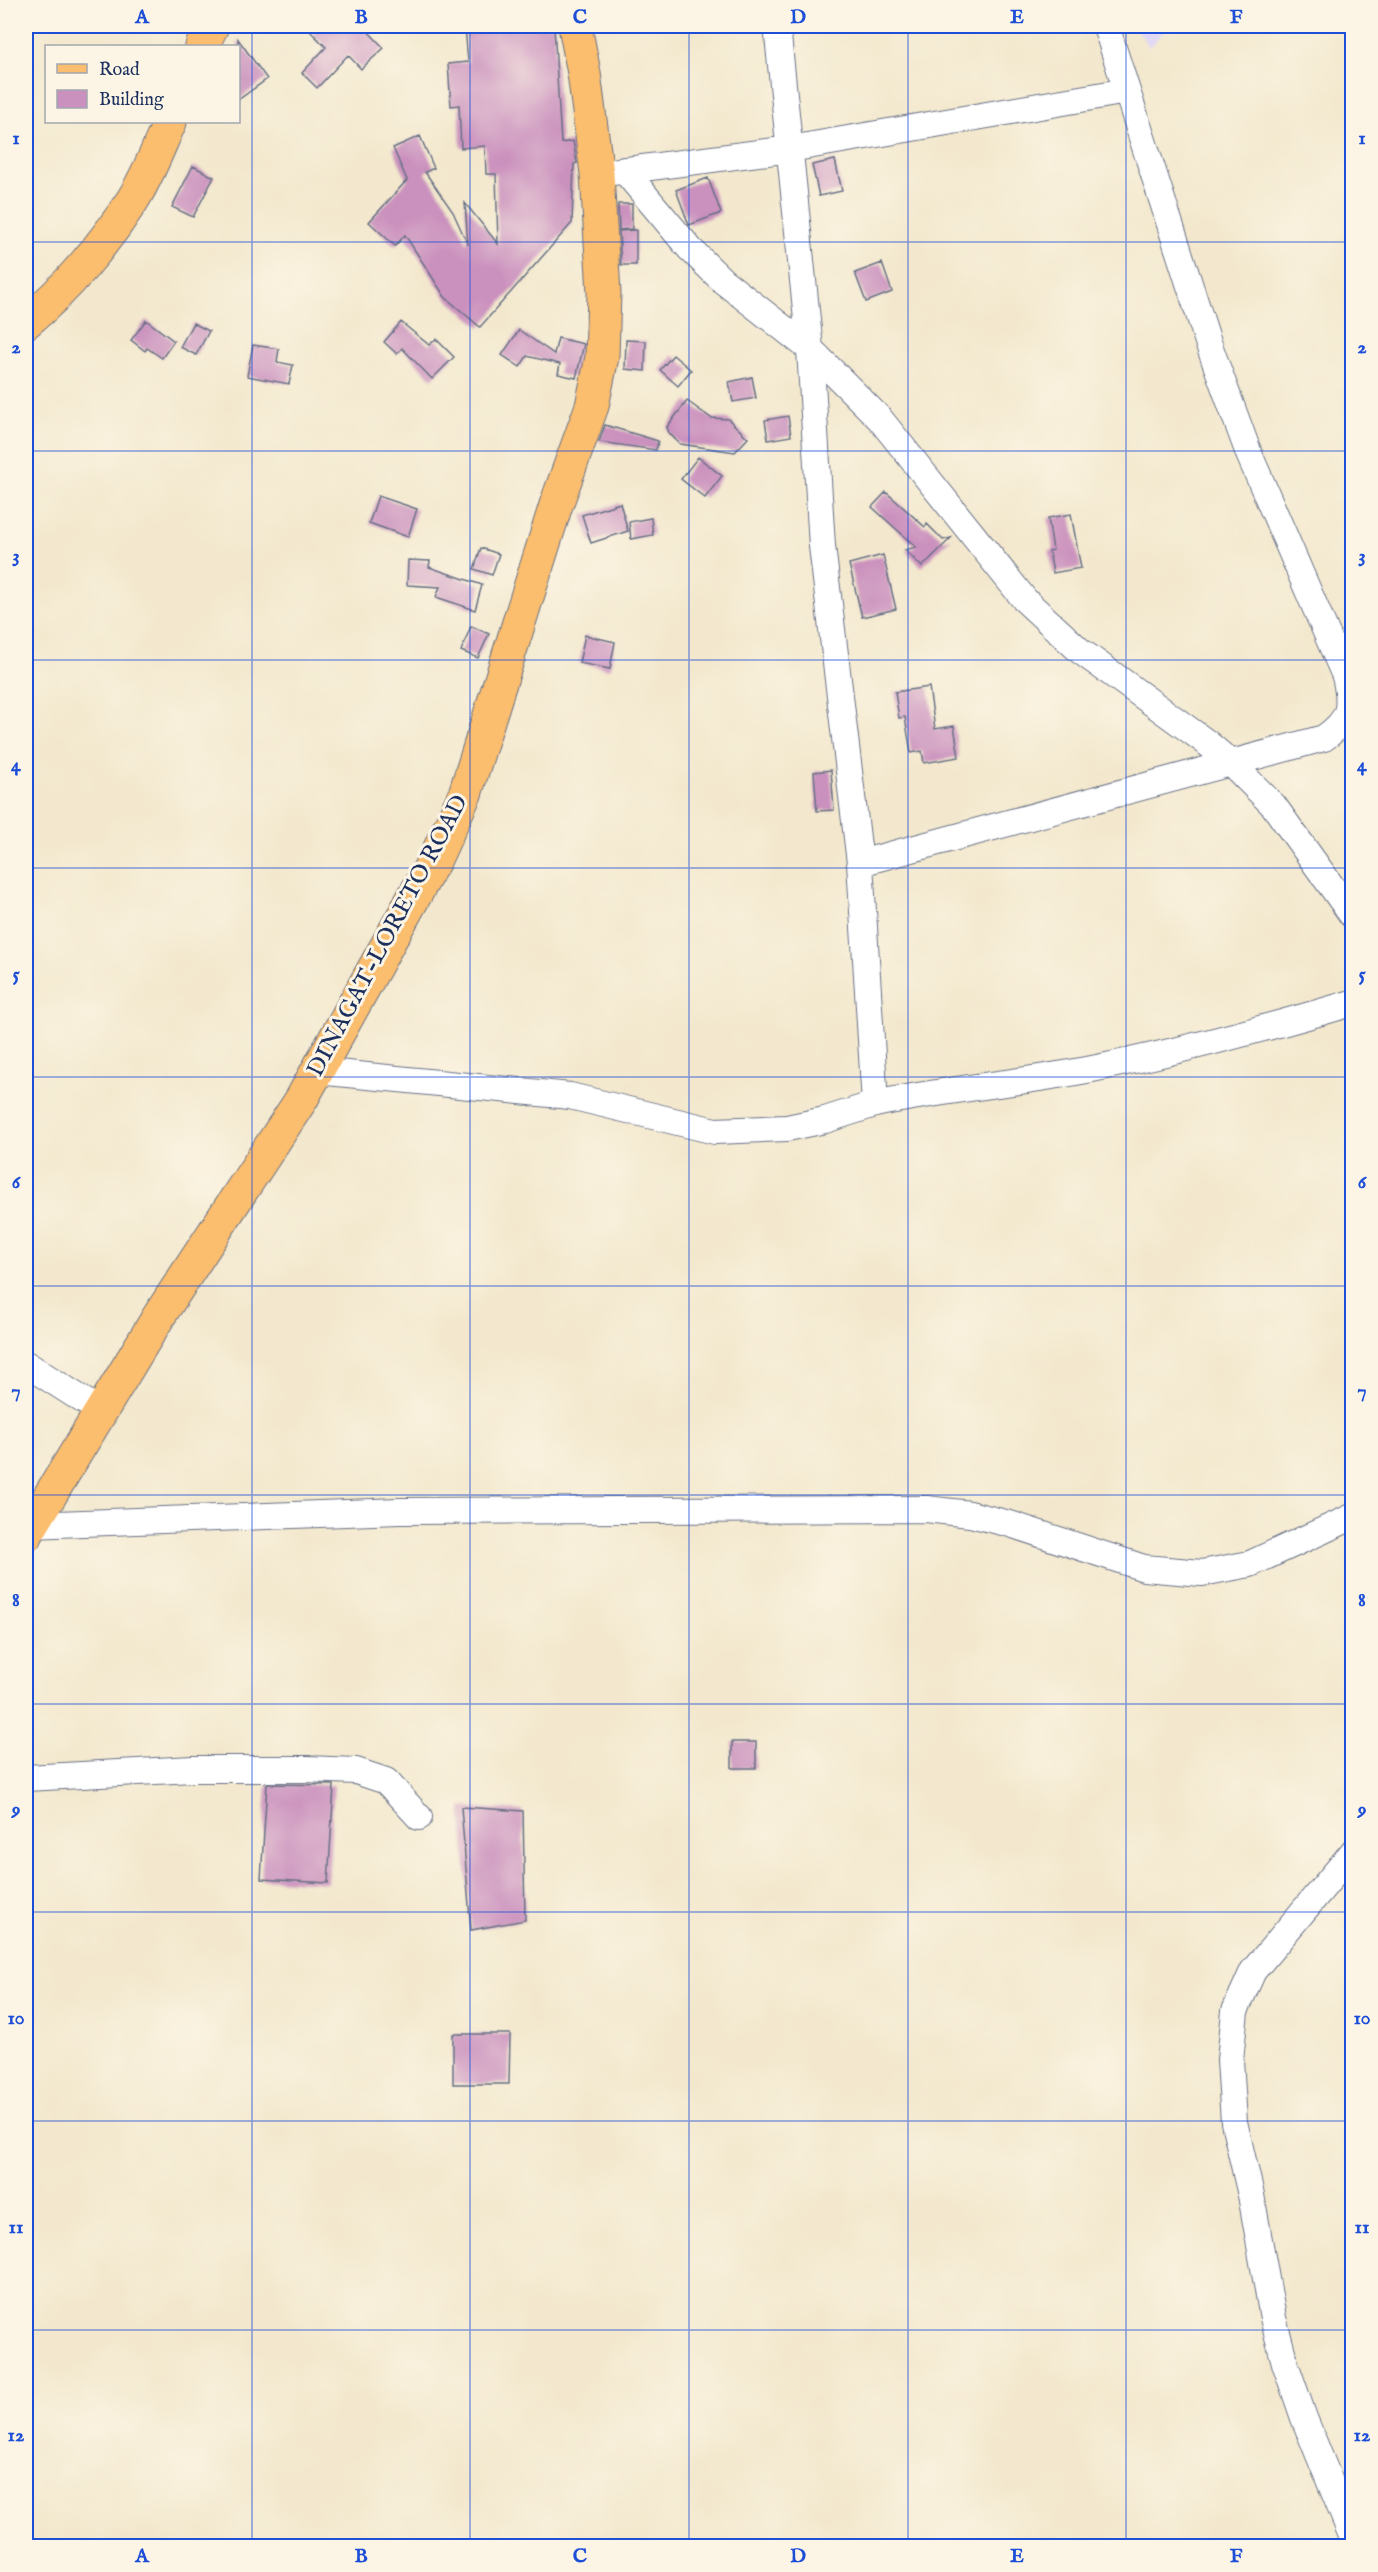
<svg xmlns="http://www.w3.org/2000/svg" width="1378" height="2572" viewBox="0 0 1378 2572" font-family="'IM FELL English',serif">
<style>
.built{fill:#ded5f5}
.building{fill:#ca91be}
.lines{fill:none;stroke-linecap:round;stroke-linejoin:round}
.minor-casing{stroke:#677085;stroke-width:28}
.major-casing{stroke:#677085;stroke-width:35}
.minor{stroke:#fff;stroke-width:26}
.major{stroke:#fbbd6e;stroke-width:33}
.grid{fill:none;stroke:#1d4ed8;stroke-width:1.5;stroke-opacity:0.55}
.labels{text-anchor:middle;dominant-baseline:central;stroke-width:6;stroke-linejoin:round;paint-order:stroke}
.street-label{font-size:24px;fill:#1b2f5e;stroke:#fcf5e5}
.neatline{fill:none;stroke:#1d4ed8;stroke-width:2}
.grid-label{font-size:20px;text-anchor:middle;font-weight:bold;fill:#1d4ed8}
</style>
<rect width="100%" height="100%" fill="#fcf5e5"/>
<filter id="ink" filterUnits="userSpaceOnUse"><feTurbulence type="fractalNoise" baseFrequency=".0167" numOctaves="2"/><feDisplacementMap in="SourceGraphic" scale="12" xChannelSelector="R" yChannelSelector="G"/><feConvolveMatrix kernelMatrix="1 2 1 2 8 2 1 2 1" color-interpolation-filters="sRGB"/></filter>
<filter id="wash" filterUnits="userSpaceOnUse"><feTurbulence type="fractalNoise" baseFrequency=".008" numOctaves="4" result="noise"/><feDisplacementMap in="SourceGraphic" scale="24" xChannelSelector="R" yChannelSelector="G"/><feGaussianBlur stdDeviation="1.35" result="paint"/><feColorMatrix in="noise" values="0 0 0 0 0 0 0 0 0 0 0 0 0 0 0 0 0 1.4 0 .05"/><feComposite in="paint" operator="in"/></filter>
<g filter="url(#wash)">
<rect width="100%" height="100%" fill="#f3e8cd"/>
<path class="built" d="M 1135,26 L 1169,26 L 1149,47 Z"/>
<g id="blocks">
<path class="building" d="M 305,26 L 363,26 L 384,48 L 361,69 L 348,55 L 317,88 L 302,73 L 326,47 Z
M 465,26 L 554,26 L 561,143 L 573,141 L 577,163 L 574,164 L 572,223 L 480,327 L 445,297 L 405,235 L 395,246 L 369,222 L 407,180 L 393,148 L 420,136 L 434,168 L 425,172 L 453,212 L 468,245 L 465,203 L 498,244 L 496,174 L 486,174 L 485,146 L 461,148 L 459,105 L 451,106 L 448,64 L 468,62 Z
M 238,39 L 267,79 L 238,100 Z
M 835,160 L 842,191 L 819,196 L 812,165 Z
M 193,166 L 214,177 L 193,217 L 172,207 Z
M 708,178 L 721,213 L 689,225 L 676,190 Z
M 618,204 L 632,204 L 632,229 L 619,230 Z
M 636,230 L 636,265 L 621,265 L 619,231 Z
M 882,263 L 892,292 L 866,302 L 855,273 Z
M 146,320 L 174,341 L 162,358 L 147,348 L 145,351 L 131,340 Z
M 401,322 L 429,345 L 436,339 L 454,357 L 432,379 L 402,348 L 397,354 L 384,342 Z
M 193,323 L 209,331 L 196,355 L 180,347 Z
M 519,330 L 554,354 L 558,338 L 584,344 L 576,378 L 558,374 L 560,364 L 527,356 L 520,367 L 502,355 Z
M 626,340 L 646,341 L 645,371 L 625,369 Z
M 253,345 L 279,349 L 277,362 L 293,365 L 289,384 L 247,376 Z
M 673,355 L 691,370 L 678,386 L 660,370 Z
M 752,377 L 756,398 L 733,402 L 729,382 Z
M 687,401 L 711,418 L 728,419 L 748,438 L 735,452 L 680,444 L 669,433 L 667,427 Z
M 788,416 L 791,436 L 768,440 L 765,420 Z
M 605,425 L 658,441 L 656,450 L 599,442 Z
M 698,457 L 722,476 L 705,498 L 681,479 Z
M 886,492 L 925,527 L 927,524 L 943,540 L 951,538 L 922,567 L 905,550 L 916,547 L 872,507 Z
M 378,496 L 417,509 L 408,537 L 369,523 Z
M 620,503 L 628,531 L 591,543 L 582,515 Z
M 1071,514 L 1081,568 L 1053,573 L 1049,551 L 1053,550 L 1048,518 Z
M 651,518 L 653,535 L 631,539 L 629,522 Z
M 481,548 L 499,554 L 492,575 L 474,569 Z
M 883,555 L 896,609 L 862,617 L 849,564 Z
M 408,560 L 430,561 L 429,567 L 482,585 L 475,610 L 436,597 L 440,587 L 407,585 Z
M 471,626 L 489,634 L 478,658 L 461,651 Z
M 585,635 L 615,642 L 610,669 L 579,663 Z
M 929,687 L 935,729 L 954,726 L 959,757 L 924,763 L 922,751 L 911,753 L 905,717 L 899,718 L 895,692 Z
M 831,770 L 834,810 L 817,811 L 814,772 Z
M 732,1742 L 756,1742 L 756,1768 L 732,1768 Z
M 267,1784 L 334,1785 L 328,1883 L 261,1879 Z
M 461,1807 L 523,1811 L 525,1920 L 471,1930 Z
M 453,2034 L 510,2034 L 509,2084 L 453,2084 Z"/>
</g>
</g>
<g filter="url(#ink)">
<use href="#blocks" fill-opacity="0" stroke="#677085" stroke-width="1.5"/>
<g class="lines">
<g class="minor-casing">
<path id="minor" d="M 777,26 L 810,349 L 822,546 L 860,863
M 1106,26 L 1209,345 L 1249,454 L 1345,676 C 1352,707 1351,719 1324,738 L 860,863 L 875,1104 C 947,1089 1020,1083 1092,1069 C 1180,1052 1267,1028 1352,1003
M 624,170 L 690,249 L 723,281 L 810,349 L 880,419 L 1025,600 L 1079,650 L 1206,742 L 1232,764 L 1274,806 L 1352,915
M 612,172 L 790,149 L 1127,91
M 317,1071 L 570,1096 L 715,1131 L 787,1128 L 825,1120 L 875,1104
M 26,1364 L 100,1411
M 30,1525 L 399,1511 L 926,1509 L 970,1514 L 1010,1524 L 1144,1568 L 1202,1573 L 1250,1564 L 1352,1517
M 26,1778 L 193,1769 L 306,1769 L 356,1771 L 386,1781 L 419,1817
M 1352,1853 L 1253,1971 L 1235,2011 L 1230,2060 L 1234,2122 L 1251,2195 L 1273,2318 L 1285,2363 L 1304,2418 L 1352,2536"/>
</g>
<g class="major-casing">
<path id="major" d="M 202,46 L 212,26
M 26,322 C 66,290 104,244 132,201 C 148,176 158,148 170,122
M 26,1535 L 159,1316 L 301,1100 L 435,859 L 465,794 L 556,505 L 592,406 L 602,357 L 604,293 L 597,174 L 584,73 L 575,26"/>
</g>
<use href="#minor" class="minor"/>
<use href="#major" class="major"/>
</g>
</g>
<path class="grid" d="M 252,26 L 252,2546M 470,26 L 470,2546M 689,26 L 689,2546M 908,26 L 908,2546M 1126,26 L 1126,2546M 26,242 L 1352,242M 26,451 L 1352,451M 26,660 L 1352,660M 26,868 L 1352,868M 26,1077 L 1352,1077M 26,1286 L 1352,1286M 26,1495 L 1352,1495M 26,1704 L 1352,1704M 26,1912 L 1352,1912M 26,2121 L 1352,2121M 26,2330 L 1352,2330"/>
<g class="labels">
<g class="street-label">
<text transform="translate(388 936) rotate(-62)">DINAGAT-LORETO ROAD</text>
</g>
</g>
<rect width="1378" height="2572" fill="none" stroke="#fcf5e5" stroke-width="66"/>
<rect x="45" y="45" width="195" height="78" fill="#fcf5e5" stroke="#a2a6af" stroke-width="1.5"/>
<rect x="57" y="64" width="30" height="9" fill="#fbbd6e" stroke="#a2a6af" stroke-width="1.5"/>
<text x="99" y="75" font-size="18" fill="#1b2f5e">Road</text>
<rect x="57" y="90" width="30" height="18" fill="#ca91be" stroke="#a2a6af" stroke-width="1.5"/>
<text x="99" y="105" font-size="18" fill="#1b2f5e">Building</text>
<rect x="33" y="33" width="1312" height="2506" class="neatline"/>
<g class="grid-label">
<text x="142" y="23">A</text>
<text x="361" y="23">B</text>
<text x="580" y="23">C</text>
<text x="798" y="23">D</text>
<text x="1017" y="23">E</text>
<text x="1236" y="23">F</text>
<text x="16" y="144">1</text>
<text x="1362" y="144">1</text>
<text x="16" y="353">2</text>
<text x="1362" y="353">2</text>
<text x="16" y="562">3</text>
<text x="1362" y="562">3</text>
<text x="16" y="771">4</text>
<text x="1362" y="771">4</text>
<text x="16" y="980">5</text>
<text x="1362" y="980">5</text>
<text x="16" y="1188">6</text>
<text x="1362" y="1188">6</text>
<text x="16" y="1397">7</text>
<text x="1362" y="1397">7</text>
<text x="16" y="1606">8</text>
<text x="1362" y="1606">8</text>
<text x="16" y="1815">9</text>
<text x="1362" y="1815">9</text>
<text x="16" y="2024">10</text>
<text x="1362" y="2024">10</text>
<text x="16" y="2233">11</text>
<text x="1362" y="2233">11</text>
<text x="16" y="2441">12</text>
<text x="1362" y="2441">12</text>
<text x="142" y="2562">A</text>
<text x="361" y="2562">B</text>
<text x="580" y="2562">C</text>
<text x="798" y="2562">D</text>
<text x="1017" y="2562">E</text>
<text x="1236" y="2562">F</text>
</g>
</svg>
